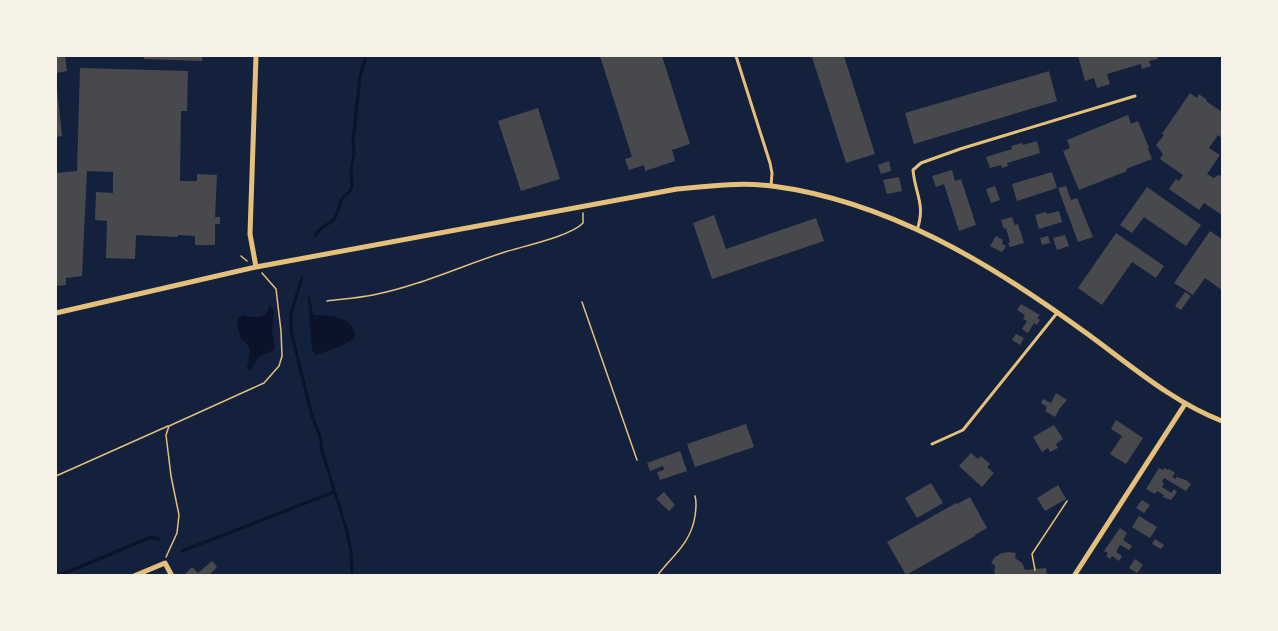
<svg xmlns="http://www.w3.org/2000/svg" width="1278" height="631" viewBox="0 0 1278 631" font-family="'Public Sans',sans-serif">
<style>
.water{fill:#0b132b}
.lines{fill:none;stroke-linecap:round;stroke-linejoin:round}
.stream{stroke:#0b132b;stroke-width:3}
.building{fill:#48494c}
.path{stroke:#e5c07b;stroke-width:1.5}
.service{stroke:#e5c07b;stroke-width:3}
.minor{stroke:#e5c07b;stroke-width:5}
</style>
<rect width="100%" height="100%" fill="#14213d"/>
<path class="water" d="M 271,305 L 274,313 L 272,331 L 275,347 L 272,351 L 260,356 L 251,369 L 249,370 L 247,368 L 250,350 L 248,345 L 241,339 L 237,325 L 238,318 L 243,315 C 253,318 267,320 269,306 Z
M 309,315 C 326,315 356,315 355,338 L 341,346 L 316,355 L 312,350 Z"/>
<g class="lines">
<path class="stream" d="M 315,236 C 319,227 328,226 334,219 C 341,210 337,198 349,193 L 352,187 L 351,170 L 354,153 L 353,142 L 360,76 L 365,60 L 364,56
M 302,278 L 291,313 L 291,331 L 312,416 L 320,436 L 322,451 L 346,528 L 351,551 L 352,576
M 309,298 L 312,317
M 182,551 L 334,492
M 58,576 L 151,537 L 159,539"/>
</g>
<path class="building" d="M 56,56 L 65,56 L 67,71 L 56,73 Z
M 144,56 L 202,56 L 202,61 L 144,59 Z
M 600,56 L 662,56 L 690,144 L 672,150 L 675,161 L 645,171 L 644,165 L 629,170 L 625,159 L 632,157 Z
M 813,56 L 844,56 L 875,154 L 846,163 L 812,57 Z
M 1078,56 L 1157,56 L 1158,59 L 1149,61 L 1151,66 L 1142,69 L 1141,64 L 1107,74 L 1110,84 L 1097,88 L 1094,78 L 1085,81 Z
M 80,68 L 188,71 L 187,111 L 181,111 L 180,181 L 197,181 L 197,174 L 217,175 L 215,217 L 220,217 L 220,224 L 215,224 L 215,245 L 195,245 L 195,236 L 178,235 L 178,237 L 136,235 L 135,259 L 106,258 L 107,221 L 95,220 L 96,192 L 113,193 L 113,172 L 87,171 L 82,276 L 66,278 L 66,285 L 56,286 L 56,173 L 77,171 Z
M 1049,71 L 1057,101 L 914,144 L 905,113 Z
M 56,88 L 57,88 L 62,136 L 56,137 Z
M 1190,93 L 1197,98 L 1199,94 L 1207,100 L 1206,101 L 1222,112 L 1222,138 L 1218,135 L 1209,148 L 1220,155 L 1207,174 L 1214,178 L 1218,175 L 1222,176 L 1222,215 L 1204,203 L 1199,210 L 1169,189 L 1176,179 L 1179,181 L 1183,175 L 1160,159 L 1163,154 L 1156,145 L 1164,135 L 1162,134 Z
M 538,108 L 560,179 L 521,191 L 498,121 Z
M 1128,115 L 1131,124 L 1138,121 L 1149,148 L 1148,149 L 1152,159 L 1126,169 L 1127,171 L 1079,190 L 1063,151 L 1070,148 L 1067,140 Z
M 1037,141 L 1040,153 L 1007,163 L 1008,166 L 1002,168 L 1001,165 L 990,168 L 986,157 L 1012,149 L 1011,146 L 1022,143 L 1023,145 Z
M 889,161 L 891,171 L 881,174 L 878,165 Z
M 952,170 L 955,181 L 961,179 L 976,225 L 959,231 L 944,184 L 936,187 L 932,176 Z
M 1052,172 L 1057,188 L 1017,201 L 1012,184 Z
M 899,177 L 902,191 L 887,194 L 883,180 Z
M 995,186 L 1000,200 L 991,203 L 986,189 Z
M 1066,186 L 1071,200 L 1077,198 L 1093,237 L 1078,242 L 1058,188 Z
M 1147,187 L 1201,225 L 1186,246 L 1144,217 L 1132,233 L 1120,225 Z
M 1059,211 L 1062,222 L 1039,229 L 1035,215 L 1046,212 L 1047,214 Z
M 714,215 L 726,249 L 816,218 L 824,241 L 712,279 L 693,223 Z
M 1012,217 L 1015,225 L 1018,224 L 1024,243 L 1010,247 L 1008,243 L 1010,242 L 1006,228 L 1004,229 L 1001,220 Z
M 1210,231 L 1222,239 L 1222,290 L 1205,278 L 1193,295 L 1174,283 Z
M 1116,233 L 1164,266 L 1156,278 L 1132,262 L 1102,305 L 1078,288 Z
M 1065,235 L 1069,246 L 1057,250 L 1053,238 Z
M 996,236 L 1003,240 L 1002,244 L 1006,246 L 1002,252 L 990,246 Z
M 1048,236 L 1050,243 L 1042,245 L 1040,238 Z
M 1185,292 L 1191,296 L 1181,310 L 1175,306 Z
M 1021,304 L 1040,315 L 1037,318 L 1040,320 L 1037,325 L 1034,323 L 1028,333 L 1022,329 L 1027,321 L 1023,319 L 1025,315 L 1017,310 Z
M 1016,334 L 1024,338 L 1020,345 L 1012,340 Z
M 1056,393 L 1067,400 L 1060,408 L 1055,417 L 1045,411 L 1047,407 L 1041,403 L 1043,399 L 1051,403 Z
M 1116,420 L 1143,438 L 1126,464 L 1110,454 L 1122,436 L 1111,429 Z
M 746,424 L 754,447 L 695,467 L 687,444 Z
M 1054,425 L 1063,439 L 1056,444 L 1058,448 L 1050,452 L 1048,448 L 1042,452 L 1033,437 Z
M 680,451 L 687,471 L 660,480 L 657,472 L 664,470 L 663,466 L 650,471 L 647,463 Z
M 971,453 L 978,459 L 981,456 L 990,464 L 987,467 L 994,473 L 982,487 L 959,466 Z
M 1159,468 L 1163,470 L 1164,468 L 1168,470 L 1169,469 L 1175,473 L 1172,477 L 1176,479 L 1176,477 L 1186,480 L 1191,484 L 1186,491 L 1164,478 L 1162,482 L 1164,483 L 1162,487 L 1171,493 L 1174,489 L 1177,492 L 1171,500 L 1163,497 L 1164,495 L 1157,491 L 1155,494 L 1146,489 Z
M 931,483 L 943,503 L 917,518 L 905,498 Z
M 1058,485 L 1066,499 L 1045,511 L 1037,498 Z
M 664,492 L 675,505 L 669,511 L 656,499 Z
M 970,497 L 987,528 L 975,535 L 975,536 L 906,575 L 887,542 L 956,503 L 957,504 Z
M 1142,500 L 1150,505 L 1144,513 L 1136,508 Z
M 1139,516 L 1157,527 L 1150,538 L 1132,527 Z
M 1120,528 L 1127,533 L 1123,540 L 1132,546 L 1129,550 L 1120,545 L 1116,552 L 1122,556 L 1119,561 L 1112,556 L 1110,559 L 1106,556 L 1108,553 L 1104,551 Z
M 1155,539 L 1164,545 L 1161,549 L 1152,544 Z
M 1009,552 L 1016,553 L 1015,558 L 1022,563 L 1025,570 L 1046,568 L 1047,576 L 994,576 L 995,565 L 991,563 L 995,557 L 1002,553 Z
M 1135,559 L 1143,565 L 1137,573 L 1129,568 Z
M 212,561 L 217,567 L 208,576 L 183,576 L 192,567 L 198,573 Z"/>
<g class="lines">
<path class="path" d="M 241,256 L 247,261
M 327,301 C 343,299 358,298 373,295 C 419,286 461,266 505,252 C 524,246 571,236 583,223 L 583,213
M 582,302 L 637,460
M 56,476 L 168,426
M 166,557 L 177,533 L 179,515 L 171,476 L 166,435 L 169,426 L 264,383 L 279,366 L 282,356 L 281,331 L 276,289 L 262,273
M 1035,570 L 1032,554 L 1067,501
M 657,576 C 673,555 691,543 695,516 C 696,509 697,503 695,496"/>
<path class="service" d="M 736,56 L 770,163 L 772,173 L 771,186
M 917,230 C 926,204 915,194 913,170 L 921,163 L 960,149 L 1135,96
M 932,444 L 963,430 L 1057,313"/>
<path class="minor" d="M 256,267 L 250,234 L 256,56
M 56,313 L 256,267 L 677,189 C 708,186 741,182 772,186 C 887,201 990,263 1082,330 C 1127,362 1170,401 1222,421
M 134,576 L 165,563 L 172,576
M 1074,576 L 1185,404"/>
</g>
<rect width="1278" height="631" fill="none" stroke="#f6f1e7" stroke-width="114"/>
</svg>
